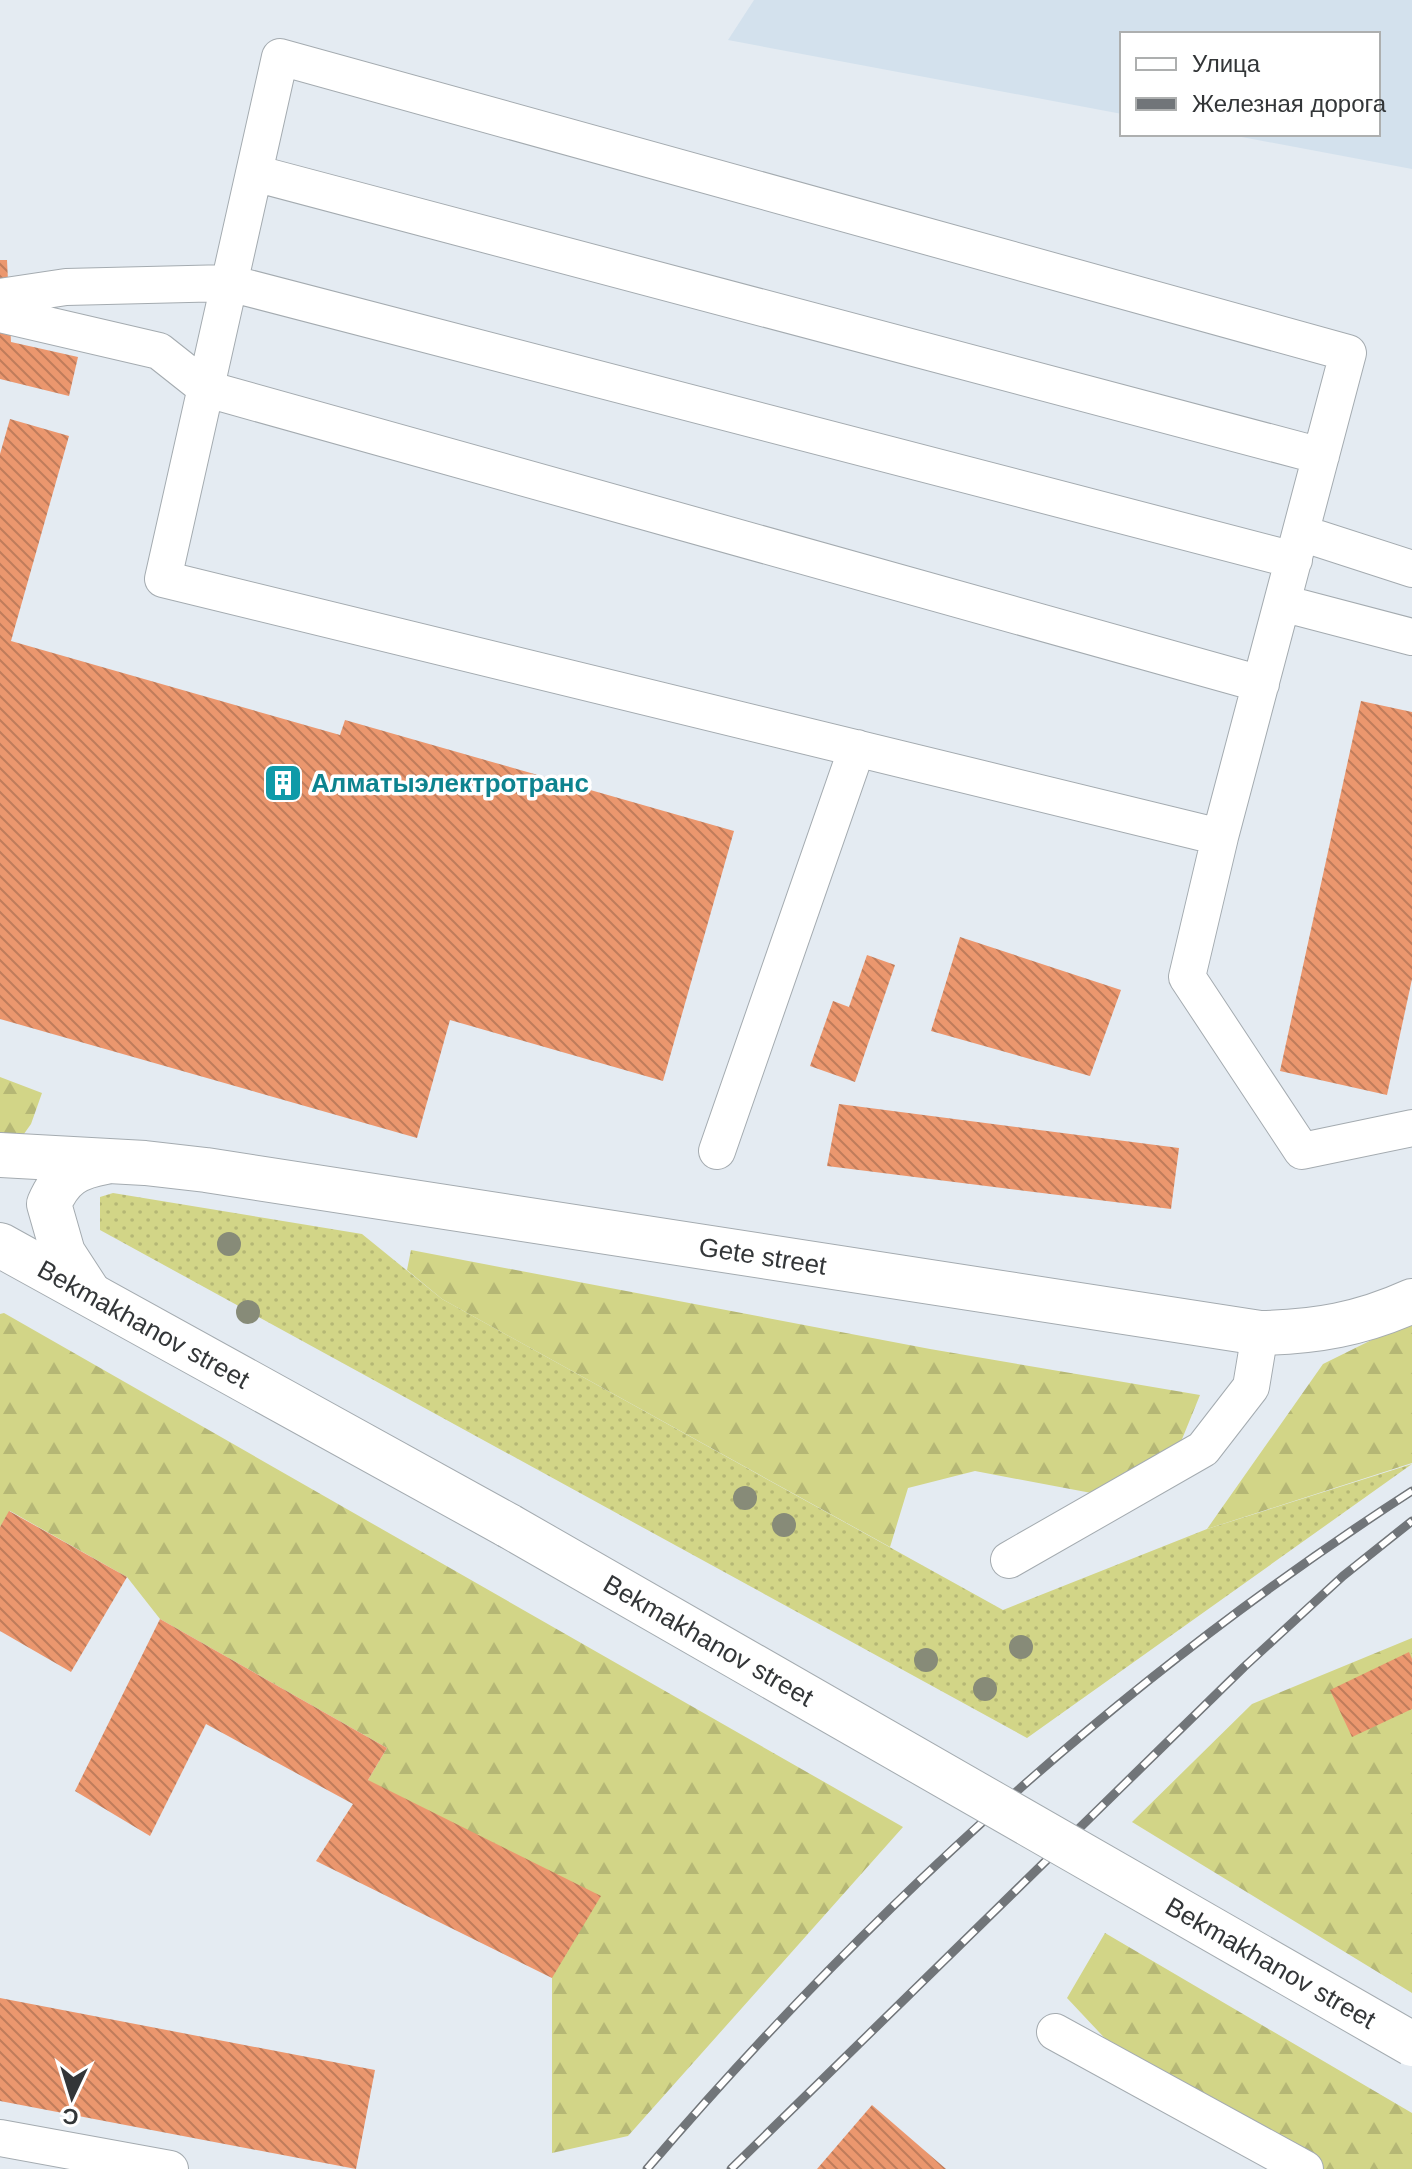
<svg xmlns="http://www.w3.org/2000/svg" width="1412" height="2169" viewBox="0 0 1412 2169" font-family="Helvetica,sans-serif">
<style>
.built{fill:#d3e1ed}
.grass{fill:url(#grass-dots)}
.forest{fill:url(#forest-firs)}
.building{fill:url(#building-back-hatch)}
.lines{fill:none;stroke-linecap:round;stroke-linejoin:round}
.minor-casing{stroke:#a4abb0;stroke-width:38}
.major-casing{stroke:#a4abb0;stroke-width:46}
.minor{stroke:#fff;stroke-width:36}
.major{stroke:#fff;stroke-width:44}
.rail-casing{stroke:#717579;stroke-width:9}
.rail{stroke:#fff;stroke-width:6;stroke-dasharray:18;stroke-linecap:butt}
.major-bridge-casing{stroke:#a4abb0;stroke-width:46;stroke-linecap:butt}
.major-bridge{stroke:#fff;stroke-width:44}
.tree{fill:#878b78}
.labels{text-anchor:middle;dominant-baseline:central;stroke-width:7;stroke-linejoin:round;paint-order:stroke}
.culture-label{font-size:26px;font-weight:bold;fill:#0d838f;stroke:#fff;text-anchor:start}
.street-label{font-size:26px;fill:#333638;stroke:#fff}
</style>
<defs>
<pattern id="grass-dots" width="8" height="8" patternUnits="userSpaceOnUse" patternTransform="scale(2)"><rect width="8" height="8" fill="#d2d587"/><path d="M2 2h.1M6 6h.1" fill="none" stroke="#b5b775" stroke-width="1.8" stroke-linecap="round"/></pattern>
<pattern id="forest-firs" width="22" height="20" patternUnits="userSpaceOnUse" patternTransform="scale(2)"><rect width="22" height="20" fill="#d2d587"/><path d="M5 1l3.5 6h-7zM16 11l3.5 6h-7z" fill="#b5b775"/></pattern>
<pattern id="building-back-hatch" width="6" height="6" patternUnits="userSpaceOnUse" patternTransform="scale(2)"><rect width="6" height="6" fill="#eb976e"/><path d="M-1 5l2 2M0 0l6 6M5-1l2 2" fill="none" stroke="#bf7c5b"/></pattern>
</defs>
<rect width="100%" height="100%" fill="#e4ebf2"/>
<path class="built" d="M 754,0 L 1412,0 L 1412,169 L 1226,134 L 1378,134 L 1378,34 L 1122,34 L 1122,114 L 728,40 Z"/>
<path class="grass" d="M 113,1193 L 362,1234 L 442,1299 L 1003,1610 L 1207,1529 L 1412,1464 L 1027,1738 L 100,1230 L 100,1197 Z"/>
<path class="forest" d="M 0,1077 L 42,1093 L 31,1124 L 21,1138 L 0,1137 Z
M 411,1250 L 930,1349 L 1200,1395 L 1178,1449 L 1102,1495 L 975,1471 L 908,1488 L 890,1547 L 442,1299 L 407,1270 Z
M 4,1313 L 903,1827 L 628,2136 L 552,2153 L 552,1978 L 368,1780 L 387,1748 L 160,1619 L 127,1577 L 10,1511 L 0,1527 L 0,1314 Z
M 1412,1320 L 1412,1463 L 1207,1529 L 1323,1364 Z
M 1412,1638 L 1412,1993 L 1132,1822 L 1252,1704 Z
M 1105,1933 L 1412,2113 L 1412,2169 L 1305,2169 L 1145,2081 L 1067,1998 Z"/>
<path class="building" d="M 0,260 L 7,260 L 11,342 L 78,357 L 69,396 L 0,379 Z
M 10,419 L 69,436 L 11,641 L 340,735 L 345,720 L 734,831 L 663,1081 L 450,1020 L 417,1138 L 0,1019 L 0,454 Z
M 1361,701 L 1412,712 L 1412,979 L 1387,1095 L 1280,1071 Z
M 960,937 L 1121,990 L 1090,1076 L 931,1031 Z
M 867,955 L 895,965 L 855,1082 L 810,1066 L 833,1001 L 849,1007 Z
M 839,1104 L 1179,1148 L 1171,1209 L 827,1166 Z
M 9,1511 L 127,1577 L 71,1672 L 0,1631 L 0,1527 Z
M 160,1619 L 387,1748 L 368,1780 L 601,1896 L 552,1978 L 316,1861 L 353,1804 L 206,1724 L 150,1836 L 75,1791 Z
M 1409,1652 L 1412,1659 L 1412,1709 L 1352,1737 L 1330,1690 Z
M 0,1998 L 375,2070 L 356,2169 L 0,2101 Z
M 872,2105 L 946,2169 L 817,2169 Z"/>
<g class="lines">
<g class="minor-casing">
<path id="minor" d="M 280,57 L 1348,353 L 1220,837 L 163,579 Z
M 254,173 L 1321,456
M 0,297 L 66,287 L 229,283 L 1294,560
M 0,314 L 159,351 L 207,389 L 1261,684
M 1301,533 L 1412,569
M 1282,603 L 1412,637
M 1220,837 L 1187,977 L 1302,1151 L 1412,1128
M 717,1151 L 857,748
M 1009,1560 L 1203,1449 L 1251,1387 L 1260,1333
M 1055,2032 L 1305,2169
M 0,2138 L 170,2169"/>
</g>
<g class="major-casing">
<g id="major">
<path id="s1" d="M 0,1155 L 145,1163 L 206,1170 L 1260,1333 C 1316,1332 1361,1324 1412,1301"/>
<path id="s2" d="M 0,1245 L 509,1526"/>
<path d="M 89,1293 L 63,1253 L 49,1204 C 61,1176 76,1167 105,1162"/>
</g>
</g>
<use href="#minor" class="minor"/>
<use href="#major" class="major"/>
<g class="rail-casing">
<path id="rail" d="M 647,2169 C 870,1908 1123,1677 1412,1491
M 731,2169 L 1244,1667 L 1343,1576 L 1412,1521"/>
</g>
<use href="#rail" class="rail"/>
<g class="major-bridge-casing">
<g id="major-bridge">
<path id="s3" d="M 509,1526 L 1412,2044"/>
</g>
</g>
<use href="#major-bridge" class="major-bridge"/>
</g>
<g class="tree">
<circle cx="229" cy="1244" r="12"/>
<circle cx="248" cy="1312" r="12"/>
<circle cx="745" cy="1498" r="12"/>
<circle cx="784" cy="1525" r="12"/>
<circle cx="1021" cy="1647" r="12"/>
<circle cx="926" cy="1660" r="12"/>
<circle cx="985" cy="1689" r="12"/>
</g>
<defs>
<g id="building-square" transform="scale(2)"><rect x="-9" y="-9" width="18" height="18" rx="4" fill="#0f9aa8" stroke="#fff"/><path d="M-4-6H4V6H1V3H-1V6H-4ZM-2.5-4.3h1.7v1.8h-1.7ZM.8-4.3h1.7v1.8H.8ZM-2.5-1h1.7V.8h-1.7ZM.8-1h1.7V.8H.8Z" fill="#fff"/></g>
</defs>
<g fill-rule="evenodd">
<use href="#building-square" x="283" y="783"/>
</g>
<g class="labels">
<g class="culture-label">
<text x="311" y="783">Алматыэлектротранс</text>
</g>
<g class="street-label">
<text stroke="none"><textPath href="#s1" startOffset="770">Gete street</textPath></text>
<text stroke="none"><textPath href="#s2" startOffset="164">Bekmakhanov street</textPath></text>
<text stroke="none"><textPath href="#s3" startOffset="230">Bekmakhanov street</textPath></text>
<text stroke="none"><textPath href="#s3" startOffset="878">Bekmakhanov street</textPath></text>
</g>
</g>
<rect x="1120" y="32" width="260" height="104" fill="#ffffff" stroke="#adafaf" stroke-width="2"/>
<rect x="1136" y="58" width="40" height="12" fill="#ffffff" stroke="#adafaf" stroke-width="2"/>
<text x="1192" y="72" font-size="24" fill="#333638">Улица</text>
<rect x="1136" y="98" width="40" height="12" fill="#717579" stroke="#adafaf" stroke-width="2"/>
<text x="1192" y="112" font-size="24" fill="#333638">Железная дорога</text>
<g transform="translate(72 2097) rotate(184)" stroke="#ffffff" stroke-width="6" paint-order="stroke">
<path d="M0-6L14 30L0 20L-14 30Z" fill="#333638"/>
<text y="-12" font-size="22" font-weight="bold" text-anchor="middle" fill="#333638">С</text>
</g>
</svg>
